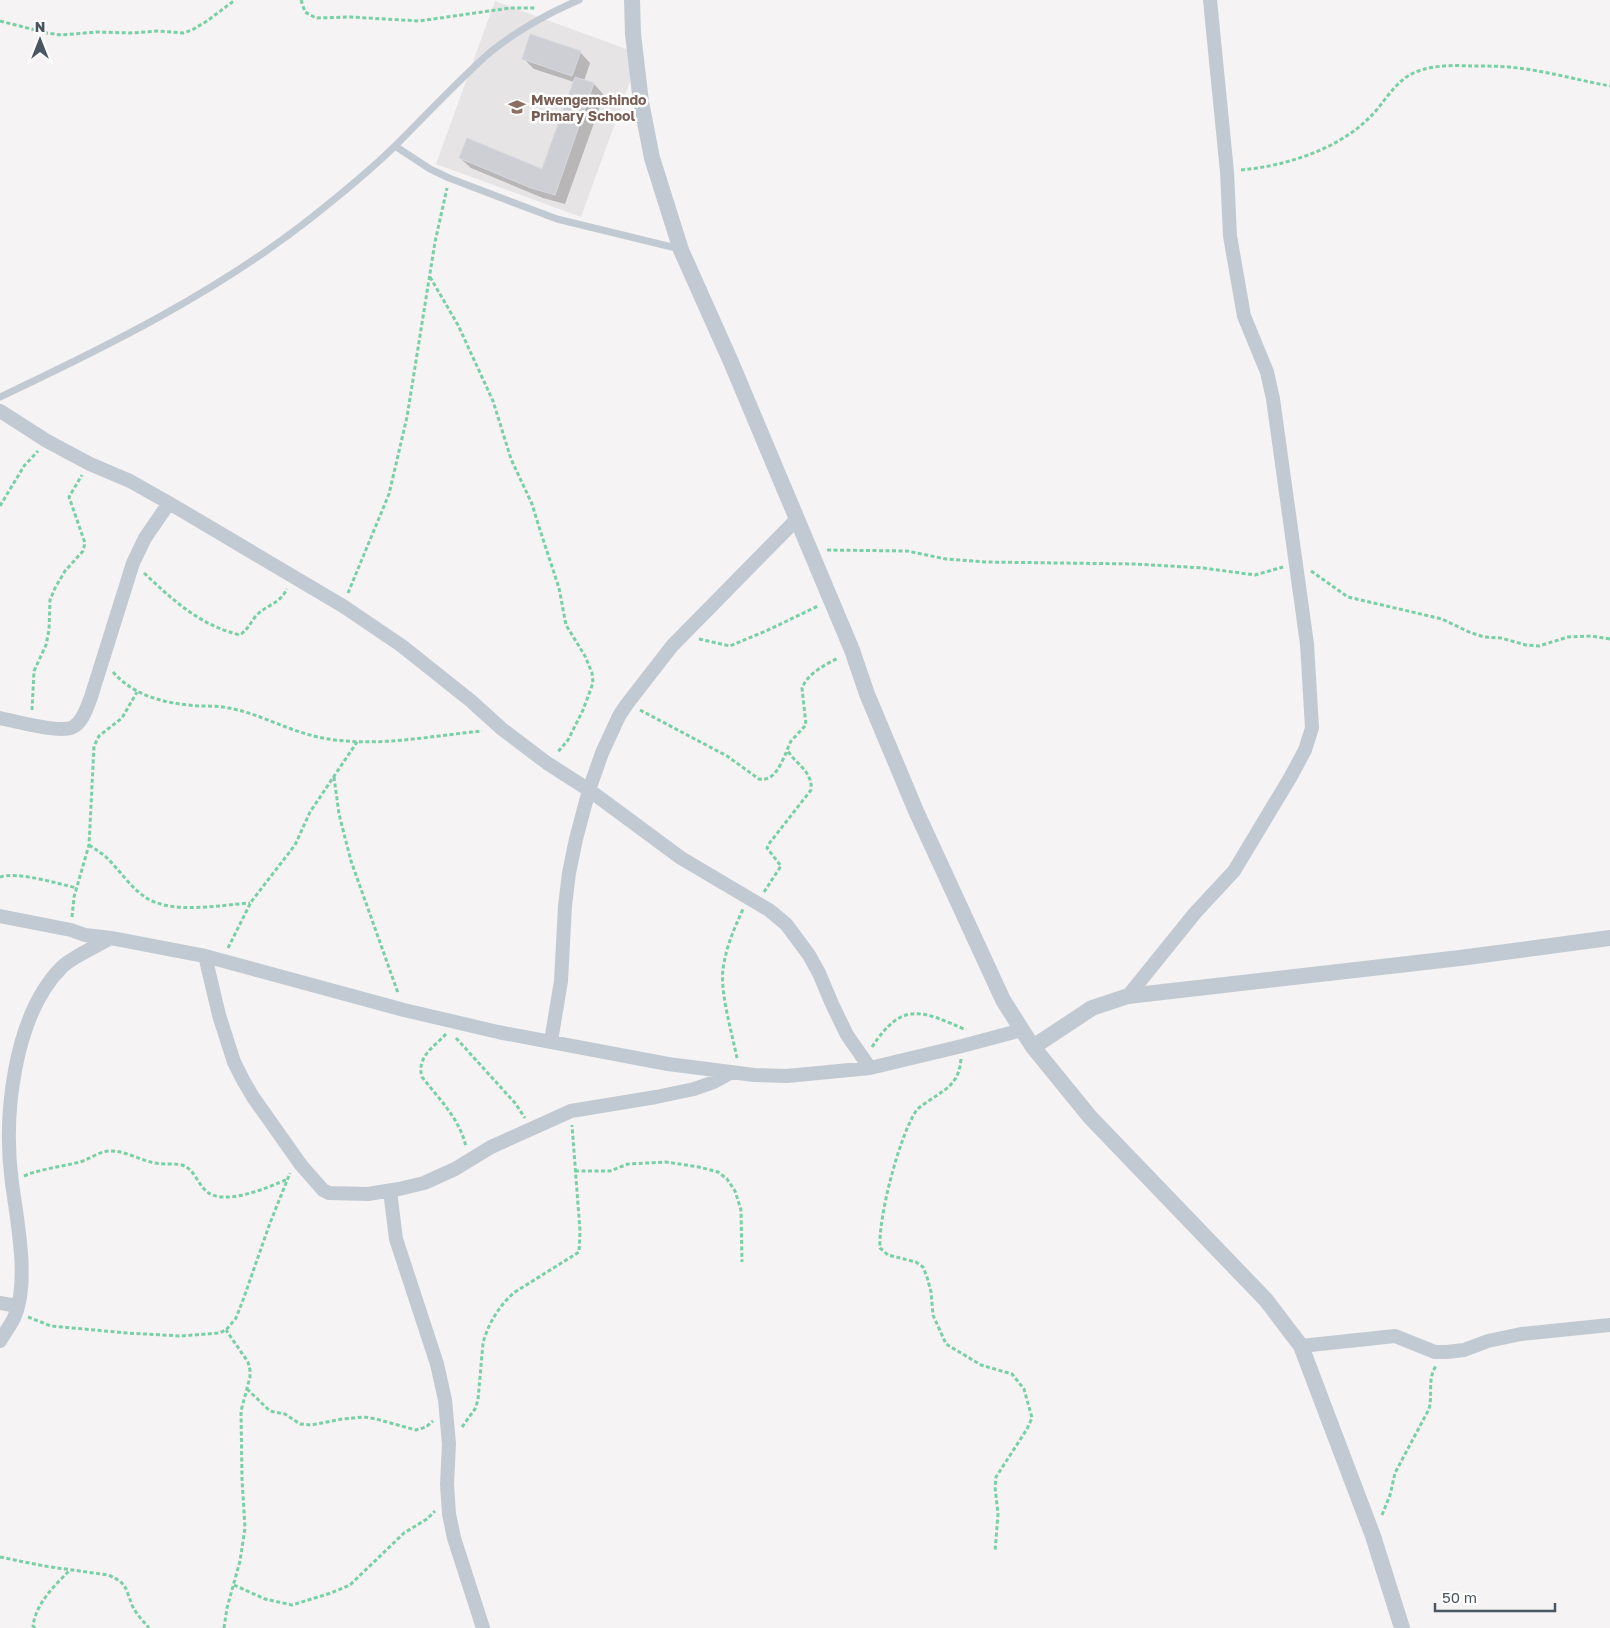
<svg xmlns="http://www.w3.org/2000/svg" width="1610" height="1628" viewBox="0 0 1610 1628" font-family="'Golos Text',sans-serif">
<style>
.education{fill:#e6e4e5}
.shadow{fill:#0003}
.building{fill:#cdcfd5;stroke:#d7d9de}
.lines{fill:none;stroke-linecap:round;stroke-linejoin:round}
.path{stroke:#7ad0a6;stroke-width:3;stroke-dasharray:4 2.5;stroke-linecap:butt}
.service{stroke:#c1cad2;stroke-width:7}
.minor{stroke:#c1cad2;stroke-width:14}
.tertiary{stroke:#c1cad2;stroke-width:16}
.labels{text-anchor:middle;dominant-baseline:central;stroke-width:5;stroke-linejoin:round;paint-order:stroke}
.education-label{font-size:14px;font-weight:bold;fill:#785e54;stroke:#fff;text-anchor:start}
</style>
<rect width="100%" height="100%" fill="#f5f3f3"/>
<path class="education" d="M 495,1 L 640,54 L 581,217 L 436,164 Z"/>
<path class="shadow" d="M 580,52 L 590,63 L 584,81 L 594,84 L 604,95 L 565,204 L 543,198 L 471,168 L 460,158 L 543,171 L 574,82 L 534,69 L 523,58 Z"/>
<path class="building" d="M 530,34 L 581,51 L 572,76 L 522,59 Z
M 575,77 L 594,83 L 555,195 L 531,188 L 459,158 L 467,138 L 542,169 Z"/>
<g class="lines">
<path class="path" d="M 301,0 L 305,12 L 316,18 L 351,17 L 419,21 L 510,8 L 536,8
M 0,21 L 47,33 L 61,35 L 97,32 L 130,33 L 158,31 L 183,33 L 192,30 L 207,21 L 235,0
M 1241,170 C 1285,166 1337,150 1369,118 C 1382,106 1392,86 1408,76 C 1425,65 1451,65 1471,66 C 1483,66 1496,66 1509,67 C 1543,70 1577,80 1610,86
M 430,277 L 458,325 L 493,401 L 511,459 L 532,504 L 540,530 L 559,588 L 566,625 L 585,656 L 592,673 L 593,683 L 583,710 L 568,740 L 557,753
M 0,506 L 24,466 L 38,451
M 827,550 L 907,551 L 946,559 L 985,562 L 1135,564 L 1203,568 L 1255,575 L 1283,567
M 1311,571 L 1348,597 L 1442,619 L 1469,632 L 1484,637 L 1501,638 L 1526,645 L 1539,646 L 1568,637 L 1591,636 L 1610,639
M 144,573 C 173,600 199,625 240,635 C 249,628 249,625 255,617 C 265,605 279,605 287,589
M 348,593 L 389,494 L 407,417 L 435,242 L 447,188
M 699,639 L 730,646 L 766,631 L 818,606
M 113,672 C 132,694 160,702 188,705 C 202,707 215,705 229,708 C 261,714 290,732 323,738 C 375,748 429,736 482,731
M 32,710 L 34,671 L 46,645 L 49,630 L 50,600 L 55,588 L 65,571 L 83,551 L 85,543 L 69,497 L 82,475
M 640,710 L 727,756 L 759,779 C 775,782 781,763 787,751
M 334,777 L 339,814 L 351,861 L 398,993
M 89,845 C 95,849 100,852 105,856 C 119,869 129,886 145,897 C 171,915 221,905 250,903
M 0,877 C 17,871 59,884 77,888
M 764,892 L 781,866 L 767,848 L 768,845 L 811,790 C 813,772 796,764 787,750 L 791,741 L 806,725 L 802,688 C 808,673 825,665 838,658
M 72,917 L 74,897 L 89,845 L 94,746 L 99,736 L 122,718 L 137,692
M 228,948 L 251,902 L 295,845 L 310,812 L 357,742
M 446,1034 C 434,1047 416,1057 422,1077 C 439,1099 460,1119 466,1147
M 456,1038 L 515,1103 L 525,1118
M 872,1047 C 902,1001 921,1010 966,1030
M 737,1058 C 732,1033 720,993 723,969 C 726,947 734,929 743,909
M 961,1059 C 959,1084 946,1089 927,1102 C 923,1105 919,1107 916,1111 C 899,1137 878,1218 880,1248 L 888,1255 L 916,1262 L 923,1267 L 927,1277 L 931,1292 L 933,1315 L 946,1344 L 981,1365 L 1012,1374 L 1024,1389 L 1032,1418 L 1027,1429 L 996,1477 L 995,1487 L 998,1514 L 995,1552
M 575,1171 L 610,1171 L 628,1164 L 666,1162 L 699,1167 L 718,1172 L 727,1179 L 735,1191 L 741,1210 L 742,1262
M 24,1176 C 43,1168 63,1167 83,1161 C 91,1158 99,1152 108,1151 C 124,1150 139,1160 155,1163 C 164,1165 173,1163 182,1165 C 194,1169 197,1182 205,1190 C 222,1208 269,1187 288,1179
M 28,1317 L 51,1326 L 127,1333 L 181,1336 L 219,1333 L 226,1330 L 236,1318 L 243,1300 L 270,1223 L 290,1173
M 247,1389 L 270,1411 L 285,1414 L 300,1424 L 311,1425 L 342,1419 L 364,1417 L 376,1419 L 416,1430 L 426,1427 L 433,1421
M 462,1427 L 475,1409 L 478,1400 L 483,1343 C 488,1324 500,1304 515,1292 L 579,1252 L 580,1231 L 572,1125
M 1382,1515 L 1390,1495 L 1395,1473 L 1429,1409 C 1433,1394 1427,1379 1436,1366
M 0,1557 L 44,1566 L 108,1575 C 127,1583 125,1587 132,1605 C 136,1614 143,1621 149,1628
M 234,1585 L 265,1599 L 292,1605 L 331,1593 L 350,1585 L 404,1533 L 427,1519 L 435,1511
M 35,1628 L 33,1626 C 36,1603 55,1585 70,1570
M 224,1628 L 227,1608 L 240,1561 L 245,1528 L 242,1479 L 241,1411 L 250,1377 L 250,1370 L 248,1362 L 226,1330"/>
<path class="service" d="M 395,146 L 430,169 L 449,178 L 557,219 L 680,249
M 0,397 C 108,346 217,292 311,218 C 340,195 370,171 397,144 C 427,114 456,83 488,54 C 513,33 548,13 579,0"/>
<path class="minor" d="M 0,411 L 47,441 L 90,464 L 130,481 L 169,503 L 343,606 L 402,646 L 471,701 L 502,729 L 547,763 L 589,790 L 681,858 L 769,910 L 786,924 L 809,955 L 819,973 L 832,1004 L 847,1035 L 870,1068
M 0,718 C 15,721 61,734 73,727 C 83,722 87,707 91,697 L 133,563 L 145,538 L 169,503
M 0,916 L 71,930 L 85,935 L 111,938 L 205,956 L 404,1010 L 498,1032 L 668,1064 L 754,1075 L 787,1076 L 870,1068 L 962,1046 L 1022,1030
M 205,956 L 219,1015 L 234,1062 L 243,1080 L 253,1097 L 301,1165 L 323,1190 L 329,1193 L 368,1194 L 399,1189 L 424,1183 L 455,1169 L 491,1147 L 571,1111 L 656,1097 L 694,1089 L 714,1082 L 732,1072
M 1128,996 L 1195,913 L 1234,871 L 1290,778 L 1305,750 L 1312,728 L 1307,644 L 1273,399 L 1267,372 L 1244,316 L 1230,236 L 1227,172 L 1210,0
M 551,1041 L 561,981 L 565,906 L 569,873 L 576,839 L 589,790 L 602,753 L 619,716 L 627,704 L 672,646 L 796,520
M 390,1191 L 396,1239 L 437,1364 L 445,1400 L 449,1444 L 447,1484 L 449,1514 L 454,1538 L 483,1628
M 0,1303 L 17,1306
M 0,1341 C 4,1334 10,1326 14,1318 C 30,1283 17,1221 12,1183 C 3,1118 13,1016 62,967 C 72,957 97,946 111,938
M 1301,1346 L 1395,1336 L 1435,1352 L 1447,1352 L 1464,1350 L 1488,1341 L 1521,1334 L 1610,1325"/>
<path class="tertiary" d="M 632,0 L 633,34 L 641,102 L 652,158 L 681,250 L 731,362 L 852,650 L 867,694 L 916,811 L 1003,1000 L 1022,1030 L 1033,1047 L 1090,1117 L 1266,1300 L 1301,1346 L 1373,1536 L 1402,1628
M 1033,1047 L 1092,1008 L 1128,996 L 1460,958 L 1610,938"/>
</g>
<defs>
<g id="school-bare" transform="scale(1.35)"><path d="M0-5L7-2L0 1L-7-2ZM-4 1L0 2.5L4 1V4Q0 6-4 4Z" fill="#8d6e63" stroke="#fff" stroke-width="2.5" paint-order="stroke"/></g>
</defs>
<g fill-rule="evenodd">
<use href="#school-bare" x="517" y="107"/>
</g>
<g class="labels">
<g class="education-label">
<text x="531" y="99">Mwengemshindo<tspan x="531" dy="16">Primary School</tspan></text>
</g>
</g>
<g transform="translate(40 40)" stroke="#ffffff" stroke-width="4" paint-order="stroke">
<path d="M0-4L9 19L0 12L-9 19Z" fill="#4a5661"/>
<text y="-8" font-size="14" font-weight="bold" text-anchor="middle" fill="#4a5661">N</text>
</g>
<path d="M1435 1603v8h120v-8" fill="none" stroke="#4a5661" stroke-width="2.5"/>
<text x="1442" y="1603" font-size="15" fill="#4a5661" stroke="#ffffff" stroke-width="4" paint-order="stroke">50 m</text>
</svg>
